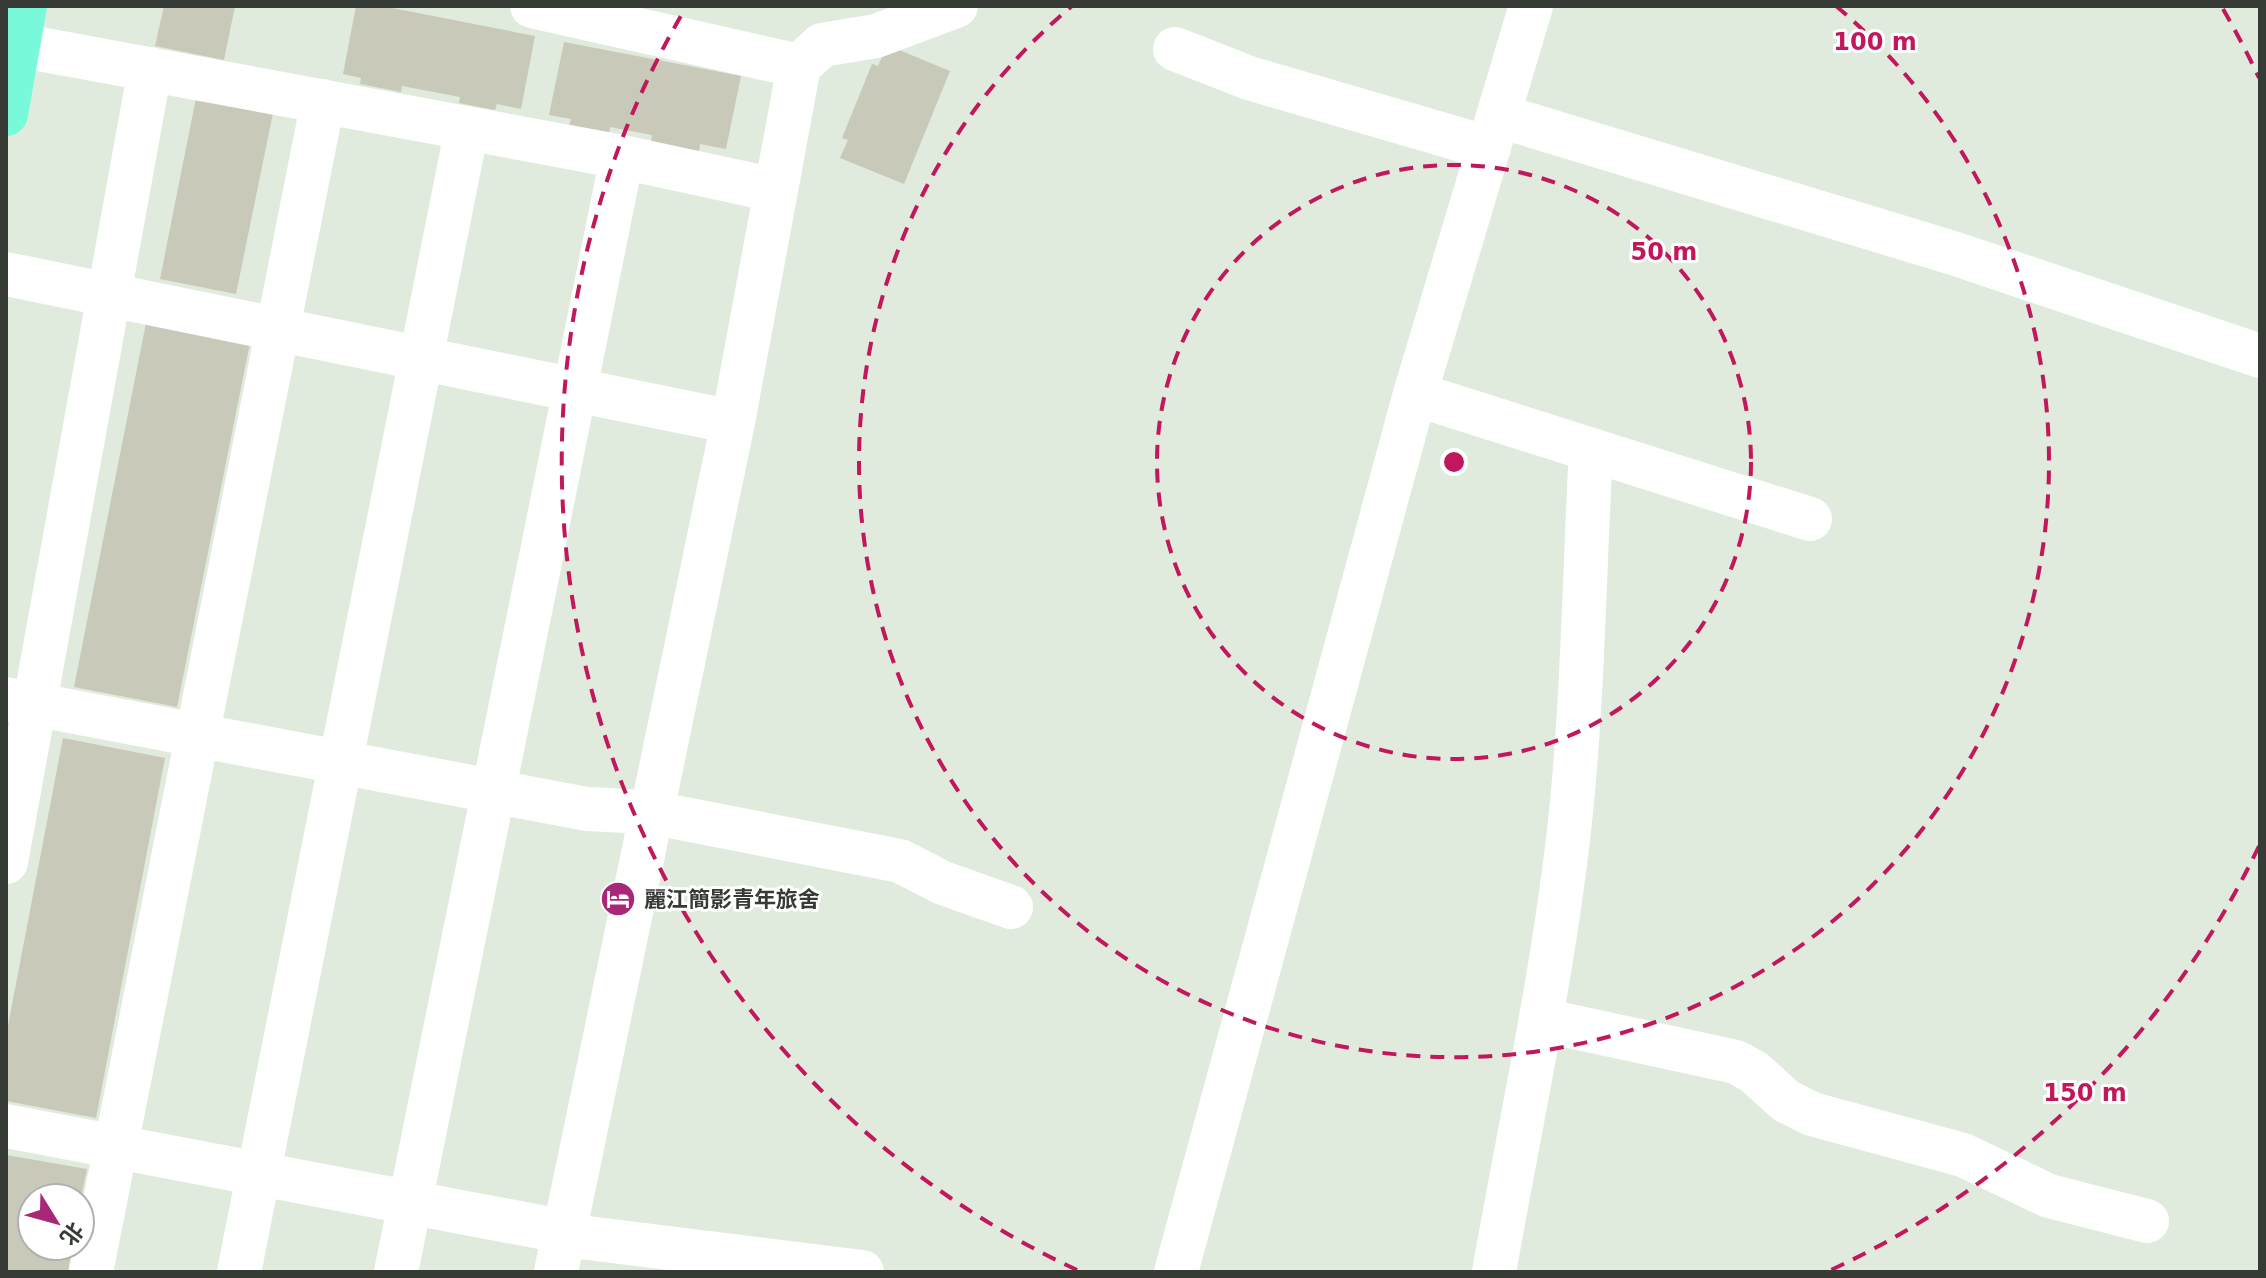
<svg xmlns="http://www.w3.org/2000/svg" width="2266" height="1278" viewBox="0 0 2266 1278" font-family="'DejaVu Sans','Noto Sans SC',sans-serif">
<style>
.building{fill:#c8c9b8}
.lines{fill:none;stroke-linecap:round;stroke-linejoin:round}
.minor{stroke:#fff;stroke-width:44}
.major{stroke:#78f9d9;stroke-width:44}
.ring{fill:none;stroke:#c2185b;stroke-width:4;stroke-dasharray:14 10}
.labels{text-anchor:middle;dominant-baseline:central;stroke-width:6;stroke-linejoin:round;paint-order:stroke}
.poi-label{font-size:22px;font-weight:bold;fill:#363b35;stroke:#fff;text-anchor:start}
.centre{fill:#c2185b;stroke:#fff;stroke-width:4}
.ring-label{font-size:24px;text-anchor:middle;font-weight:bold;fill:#c2185b;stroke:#fff;stroke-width:6;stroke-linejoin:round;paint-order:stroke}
</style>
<rect width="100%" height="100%" fill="#e0ebdd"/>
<path class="building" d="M 164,6 L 235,6 L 224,60 L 155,46 Z
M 356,6 L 382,6 L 535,36 L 521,109 L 497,104 L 495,110 L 459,103 L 460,97 L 402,86 L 401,92 L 360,84 L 361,78 L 343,74 Z
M 564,42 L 741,76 L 726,149 L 700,144 L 699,152 L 651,142 L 652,135 L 610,127 L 609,134 L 569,127 L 571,119 L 549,115 Z
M 887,45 L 950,71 L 904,184 L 840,158 L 848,140 L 842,138 L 872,64 L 878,66 Z
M 196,98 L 273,113 L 236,294 L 160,279 Z
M 146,323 L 250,343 L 177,707 L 74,687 Z
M 63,738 L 165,758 L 96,1118 L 6,1101 L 6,1036 Z
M 6,1155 L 87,1169 L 81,1198 L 32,1198 L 32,1246 L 72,1246 L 68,1272 L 6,1272 Z"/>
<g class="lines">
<path class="minor" d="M 532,6 L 799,66
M 18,45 L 622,157 L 775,190
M 1175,49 L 1249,78 L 1489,148
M 1500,116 L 1953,253 L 2260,356
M 6,274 L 733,422
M 1415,394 L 1810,519
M 6,699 L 587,809 L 649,812 L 900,861 L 943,883 L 1011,907
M 6,862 L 150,69
M 1542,1020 L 1736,1062 L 1754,1072 L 1786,1101 L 1812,1114 L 1963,1155 L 2049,1196 L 2147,1221
M 6,1126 L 540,1227 L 564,1235 L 862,1272
M 91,1272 L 323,101
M 239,1272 L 467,128
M 396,1272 L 622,157
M 556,1272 L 733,422 L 799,66 L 822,45 L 876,36 L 956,6
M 1176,1272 L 1415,394 L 1531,6
M 1494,1272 C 1520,1125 1552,980 1569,831 C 1583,705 1584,577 1591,450"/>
<path class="major" d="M 6,114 L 25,6"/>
</g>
<g class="ring">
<circle cx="1454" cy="462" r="297"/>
<path d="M1836 6A595 595 0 1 1 1072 6"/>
<path d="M2259 846A892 892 0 0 1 1831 1270M1077 1270A892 892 0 0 1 685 9M2223 9A892 892 0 0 1 2259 78"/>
</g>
<defs>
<g id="hotel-disc" transform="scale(1.8)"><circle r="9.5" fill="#a82877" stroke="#fff"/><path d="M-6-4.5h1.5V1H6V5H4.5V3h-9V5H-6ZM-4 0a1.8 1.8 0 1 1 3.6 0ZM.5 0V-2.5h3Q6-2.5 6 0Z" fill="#fff"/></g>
</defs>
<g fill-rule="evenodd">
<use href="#hotel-disc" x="618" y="899"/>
</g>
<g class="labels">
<g class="poi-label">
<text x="644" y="899">麗江簡影青年旅舍</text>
</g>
</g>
<circle cx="1454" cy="462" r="12" class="centre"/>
<g class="ring-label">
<text x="1875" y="50">100 m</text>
<text x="1664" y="260">50 m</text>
<text x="2085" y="1101">150 m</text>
</g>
<rect width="2266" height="1278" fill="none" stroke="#363b35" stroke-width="16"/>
<g transform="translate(56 1222) rotate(127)"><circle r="38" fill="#ffffff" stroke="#afb1ae" stroke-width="2"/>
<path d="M0-6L14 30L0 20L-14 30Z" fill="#a82877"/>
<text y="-12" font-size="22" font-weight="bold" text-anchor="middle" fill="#363b35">北</text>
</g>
</svg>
